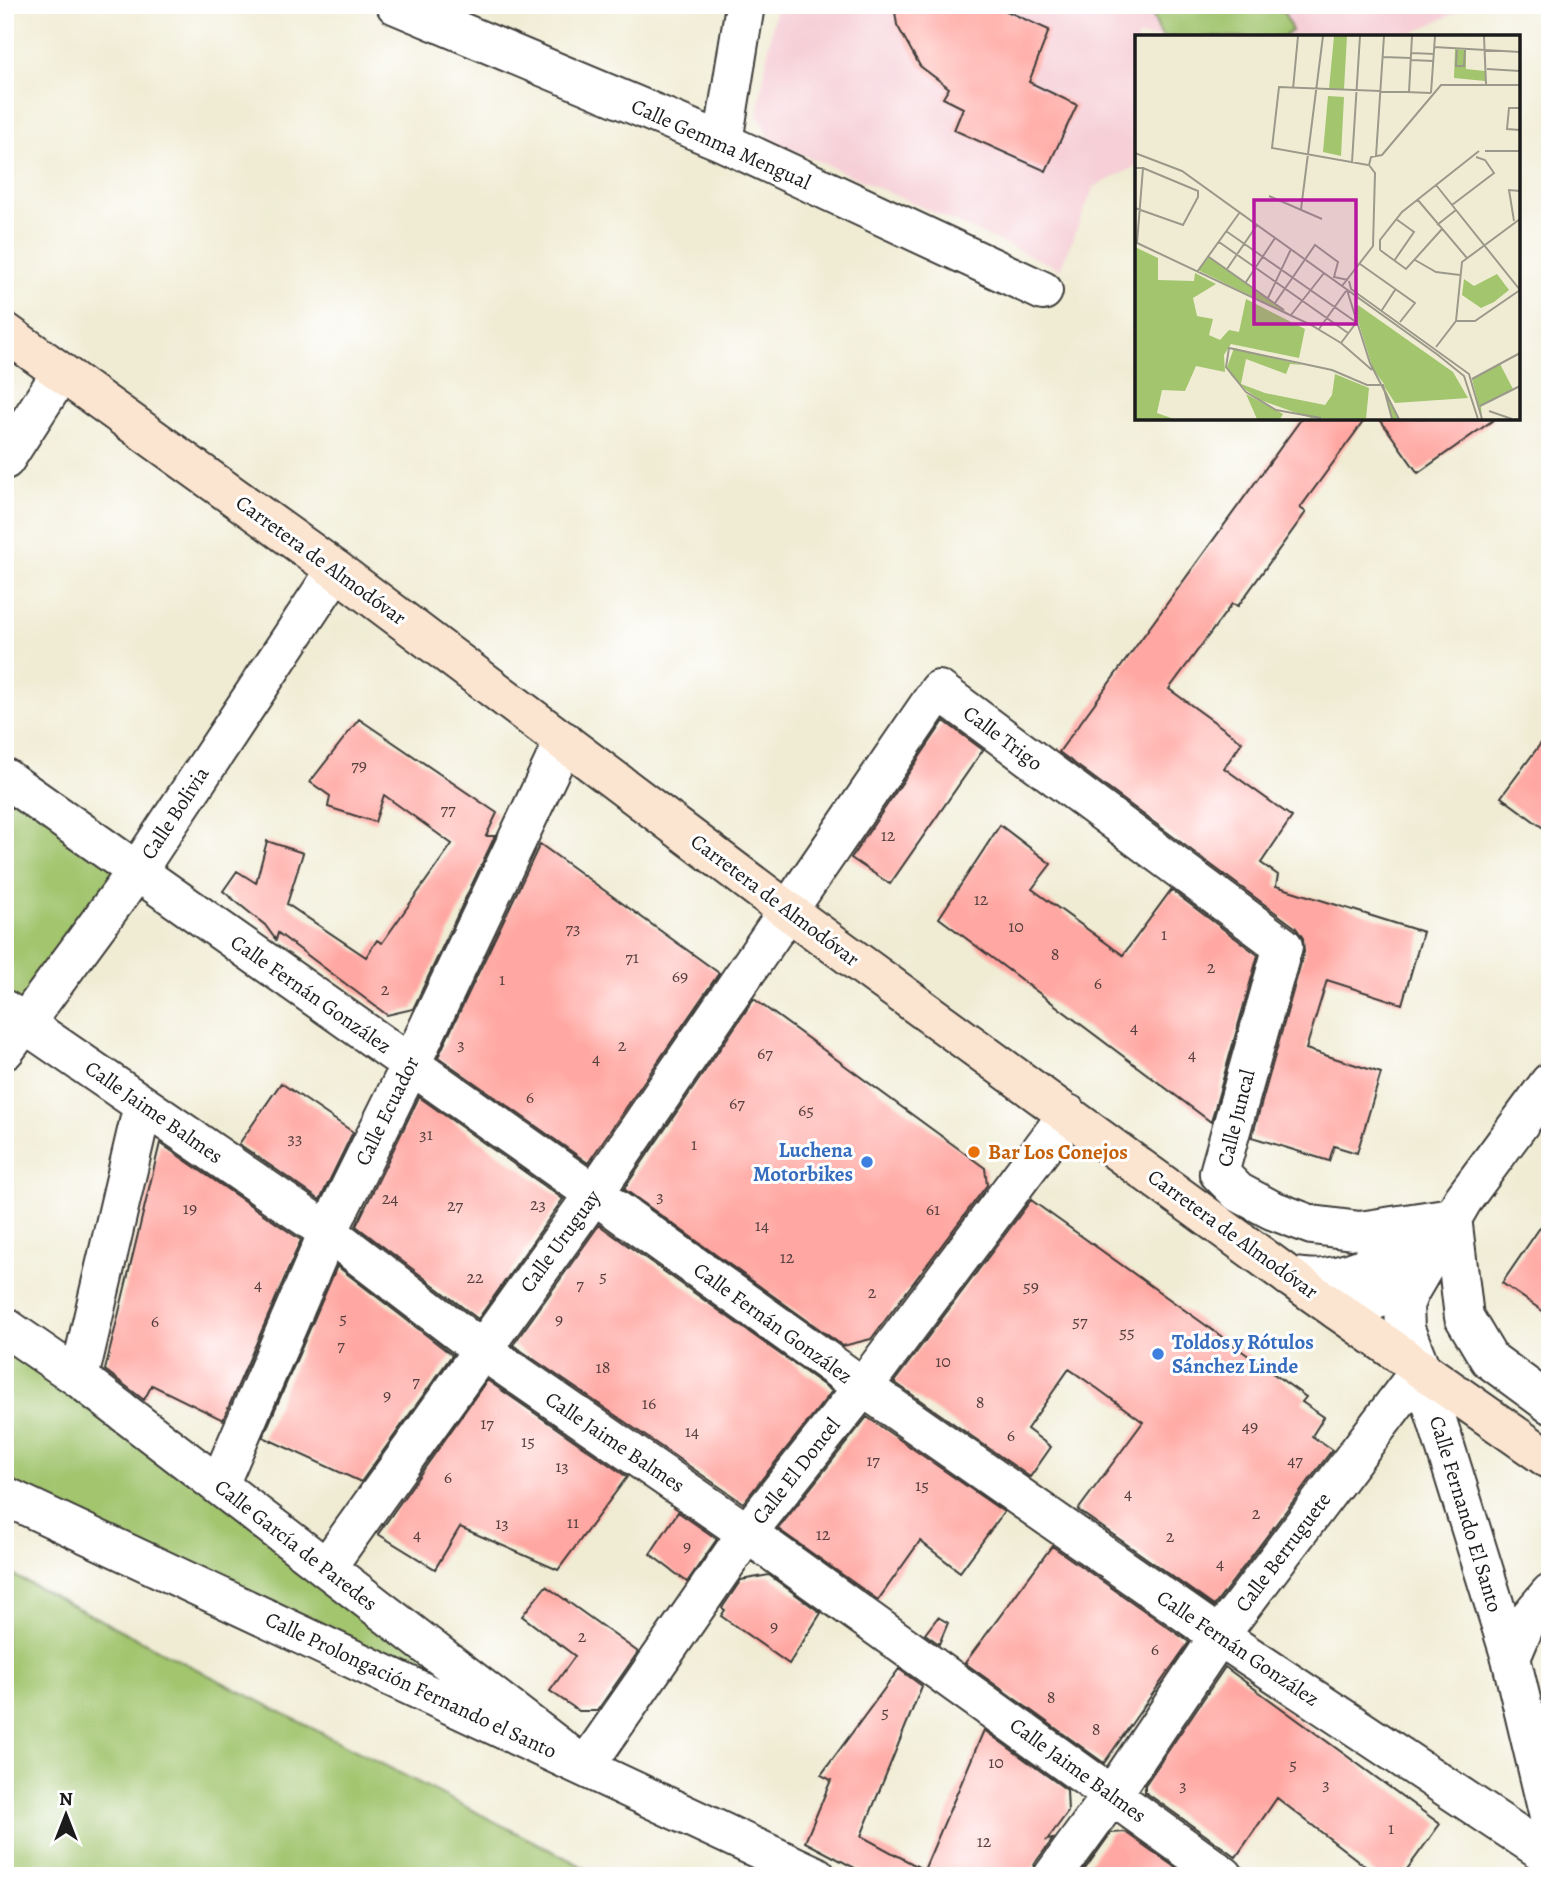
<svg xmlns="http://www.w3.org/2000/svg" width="1555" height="1881" viewBox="0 0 1555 1881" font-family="Alegreya,serif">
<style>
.built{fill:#f6cfd7}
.green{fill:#a2c56e;stroke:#5f7045;stroke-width:2}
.building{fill:#ffa7a2}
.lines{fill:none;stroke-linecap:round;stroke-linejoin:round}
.minor-casing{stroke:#3c3b38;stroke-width:42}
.secondary-casing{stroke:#3c3b38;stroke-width:42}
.minor{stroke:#fff;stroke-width:38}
.secondary{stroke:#fce5d0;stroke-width:38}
.food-dot{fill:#e8710a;stroke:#fff;stroke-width:2.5}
.shop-dot{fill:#3f7fe0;stroke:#fff;stroke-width:2.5}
.labels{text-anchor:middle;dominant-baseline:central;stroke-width:6;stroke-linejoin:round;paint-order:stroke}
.number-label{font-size:18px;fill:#553f3e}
.street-label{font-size:21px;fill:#1c1c1c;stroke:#fff}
.shop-label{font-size:21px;font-weight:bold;fill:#366cbe;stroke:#fff;text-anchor:end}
.food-label{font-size:21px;font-weight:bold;fill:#c56008;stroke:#fff;text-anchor:start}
.inset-road{fill:none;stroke:#9b998a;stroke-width:2}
.view{fill:#b5179e;fill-opacity:0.15;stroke:#b5179e;stroke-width:3.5}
.inset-edge{fill:none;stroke:#1c1c1c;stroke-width:3.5}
</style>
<rect width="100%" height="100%" fill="#fff"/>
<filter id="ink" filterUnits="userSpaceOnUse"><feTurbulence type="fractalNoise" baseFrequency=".0143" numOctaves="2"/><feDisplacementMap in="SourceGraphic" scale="14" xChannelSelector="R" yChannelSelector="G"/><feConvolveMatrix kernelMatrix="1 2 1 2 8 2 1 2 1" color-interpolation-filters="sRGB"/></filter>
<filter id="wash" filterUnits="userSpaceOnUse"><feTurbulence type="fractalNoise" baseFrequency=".00686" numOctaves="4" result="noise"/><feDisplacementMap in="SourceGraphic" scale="28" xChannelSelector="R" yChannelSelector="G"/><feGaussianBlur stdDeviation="1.57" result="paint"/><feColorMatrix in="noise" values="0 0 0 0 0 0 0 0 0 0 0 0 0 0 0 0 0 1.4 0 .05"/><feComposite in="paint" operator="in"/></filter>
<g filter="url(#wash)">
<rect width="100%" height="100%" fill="#f0ecd4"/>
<path class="built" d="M 776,5 L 1471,5 L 1405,37 L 1137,37 L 1137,166 L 1094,187 L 1060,269 L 771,140 L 757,115 Z"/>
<path class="green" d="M 1148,5 L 1281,5 L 1292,31 L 1282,37 L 1162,37 Z
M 5,778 L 137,871 L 24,1023 L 5,1010 Z
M 5,1333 L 585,1767 L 5,1485 Z
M 5,1571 L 601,1876 L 5,1876 Z"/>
<g id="blocks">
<path class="building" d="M 894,5 L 993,5 L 1049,30 L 1029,82 L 1077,105 L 1046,171 L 954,130 L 963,108 L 943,98 L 949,88 L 920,66 L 897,25 Z
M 1302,418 L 1366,418 L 1300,508 L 1306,512 L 1238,606 L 1232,604 L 1169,689 L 1242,742 L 1224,768 L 1292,817 L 1261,863 L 1278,875 L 1276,886 L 1423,932 L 1402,1004 L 1327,980 L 1306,1049 L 1381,1073 L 1357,1153 L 1334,1146 L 1329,1161 L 1252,1137 L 1304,952 L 1303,938 L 1296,928 L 1059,752 Z
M 1379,418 L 1496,418 L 1418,473 Z
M 359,719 L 497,813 L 486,836 L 495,836 L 413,1009 L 387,1015 L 278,933 L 276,940 L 265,925 L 223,891 L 237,871 L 256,883 L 267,841 L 303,853 L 287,904 L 366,957 L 377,940 L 382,943 L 452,844 L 384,795 L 375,822 L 328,807 L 330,796 L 310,782 Z
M 944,721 L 983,750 L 890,884 L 851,858 Z
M 1550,731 L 1550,833 L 1501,797 Z
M 1000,825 L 1051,864 L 1032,889 L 1123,955 L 1171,890 L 1258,955 L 1211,1122 L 939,918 Z
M 540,844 L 719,973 L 588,1163 L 438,1057 Z
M 754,999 L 985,1168 L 987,1185 L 871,1339 L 843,1346 L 624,1189 Z
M 281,1083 L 353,1132 L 320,1200 L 239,1144 Z
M 419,1097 L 563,1199 L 478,1319 L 356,1226 Z
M 160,1143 L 301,1240 L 223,1420 L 152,1385 L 144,1400 L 105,1370 Z
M 1031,1200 L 1306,1397 L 1302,1402 L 1324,1417 L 1312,1436 L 1332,1450 L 1214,1606 L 1078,1510 L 1143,1422 L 1098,1389 L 1069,1369 L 1027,1429 L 1051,1447 L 1030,1477 L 894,1382 Z
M 1550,1213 L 1550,1316 L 1502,1283 Z
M 599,1225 L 832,1391 L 743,1503 L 513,1345 Z
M 337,1266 L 452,1355 L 361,1482 L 263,1437 Z
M 487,1380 L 627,1477 L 558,1570 L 460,1527 L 435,1569 L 378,1534 Z
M 867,1417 L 1004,1512 L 960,1572 L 920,1541 L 878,1600 L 778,1529 Z
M 678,1512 L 717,1539 L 687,1582 L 650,1554 Z
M 1052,1546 L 1189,1642 L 1104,1763 L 965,1663 Z
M 769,1575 L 821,1613 L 789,1664 L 721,1616 L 725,1610 L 722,1608 L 741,1580 Z
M 546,1586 L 638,1652 L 597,1711 L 579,1711 L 550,1691 L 575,1656 L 522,1616 Z
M 938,1617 L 948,1623 L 939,1644 L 925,1634 Z
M 1225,1667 L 1440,1824 L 1402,1876 L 1378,1876 L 1277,1798 L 1236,1857 L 1145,1792 L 1145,1785 Z
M 899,1669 L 922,1686 L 861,1836 L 924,1870 L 984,1730 L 1067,1790 L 1068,1812 L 1047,1840 L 1053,1839 L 1035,1863 L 1031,1876 L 870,1876 L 805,1842 L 831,1780 L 821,1775 Z
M 1125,1832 L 1176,1868 L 1171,1876 L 1080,1876 L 1111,1833 Z"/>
</g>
</g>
<g filter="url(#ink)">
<use href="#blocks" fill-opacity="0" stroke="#3c3b38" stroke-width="2"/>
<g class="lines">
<g class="minor-casing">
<path id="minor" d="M 396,5 L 723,142 L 1043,291
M 723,142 L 745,5
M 5,460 L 61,373
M 5,778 L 594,1194 L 863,1387 L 1219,1636 L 1550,1856
M 5,1010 L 328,1232 L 482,1350 L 747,1533 L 1224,1876
M 5,1050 L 137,871 L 336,570
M 1550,1082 L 1463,1200 L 1410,1291 L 1404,1305 L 1405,1329 L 1421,1369 L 1511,1658 L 1550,1821
M 1452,1217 L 1464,1317 L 1489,1359 L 1550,1404
M 1290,1277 C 1301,1277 1313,1280 1324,1278 C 1368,1273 1402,1248 1439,1225
M 1337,1310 C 1379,1302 1387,1299 1414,1265
M 5,1327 L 79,1378 L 585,1767 L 747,1533 L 863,1387 L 1068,1114
M 79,1378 L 143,1105
M 219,1485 L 328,1232 L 411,1064 L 564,741
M 5,1496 L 816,1876
M 326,1568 L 594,1194 L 939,690 L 1283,946 L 1219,1173 L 1238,1192 L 1272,1210 L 1312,1225 L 1360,1231 L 1452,1217
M 1511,1658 L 1527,1620 L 1550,1593
M 1053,1876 L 1112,1795 L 1219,1636 L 1421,1369"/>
</g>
<g class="secondary-casing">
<path id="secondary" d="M 5,332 L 336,570 L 788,911 L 1290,1277 L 1550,1460"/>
</g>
<use href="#minor" class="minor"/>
<use href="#secondary" class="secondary"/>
</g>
</g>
<circle class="food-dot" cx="974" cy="1152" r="7"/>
<g class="shop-dot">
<circle cx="867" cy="1162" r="7"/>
<circle cx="1158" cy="1354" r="7"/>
</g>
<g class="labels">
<g class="number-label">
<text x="359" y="765">79</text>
<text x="448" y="809">77</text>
<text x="888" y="835">12</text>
<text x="981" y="899">12</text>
<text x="1016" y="926">10</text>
<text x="573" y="928">73</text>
<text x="1164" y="934">1</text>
<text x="1055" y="954">8</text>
<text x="632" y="957">71</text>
<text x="1211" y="967">2</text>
<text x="680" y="976">69</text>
<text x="502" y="979">1</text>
<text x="1098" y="983">6</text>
<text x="385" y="989">2</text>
<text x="1134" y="1027">4</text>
<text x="461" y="1044">3</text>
<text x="622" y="1045">2</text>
<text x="765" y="1053">67</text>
<text x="1192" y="1054">4</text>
<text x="596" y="1058">4</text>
<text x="530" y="1097">6</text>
<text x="737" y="1103">67</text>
<text x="806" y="1110">65</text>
<text x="426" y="1134">31</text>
<text x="295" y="1138">33</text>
<text x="694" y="1144">1</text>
<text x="660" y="1196">3</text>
<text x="390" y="1198">24</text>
<text x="538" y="1204">23</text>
<text x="455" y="1205">27</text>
<text x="190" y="1208">19</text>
<text x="933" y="1209">61</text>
<text x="762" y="1225">14</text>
<text x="787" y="1257">12</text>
<text x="603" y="1276">5</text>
<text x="475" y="1277">22</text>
<text x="258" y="1284">4</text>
<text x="580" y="1284">7</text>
<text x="1031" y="1286">59</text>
<text x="872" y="1292">2</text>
<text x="343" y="1318">5</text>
<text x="559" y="1319">9</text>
<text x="155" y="1321">6</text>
<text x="1080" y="1321">57</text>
<text x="1127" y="1332">55</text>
<text x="341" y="1345">7</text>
<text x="943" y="1361">10</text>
<text x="603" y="1367">18</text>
<text x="416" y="1381">7</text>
<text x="387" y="1395">9</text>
<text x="980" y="1402">8</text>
<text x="649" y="1403">16</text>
<text x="487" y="1423">17</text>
<text x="1250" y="1426">49</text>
<text x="692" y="1431">14</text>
<text x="1011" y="1435">6</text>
<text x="528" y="1441">15</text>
<text x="873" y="1460">17</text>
<text x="1295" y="1460">47</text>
<text x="562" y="1466">13</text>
<text x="448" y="1477">6</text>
<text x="922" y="1485">15</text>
<text x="1128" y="1493">4</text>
<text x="1256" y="1513">2</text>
<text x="573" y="1522">11</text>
<text x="502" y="1523">13</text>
<text x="417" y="1534">4</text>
<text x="823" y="1534">12</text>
<text x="1170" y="1536">2</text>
<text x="687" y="1546">9</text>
<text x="1220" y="1563">4</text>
<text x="774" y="1626">9</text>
<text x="582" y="1636">2</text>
<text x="1155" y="1649">6</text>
<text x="1051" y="1697">8</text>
<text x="885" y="1712">5</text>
<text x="1096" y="1729">8</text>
<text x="996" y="1762">10</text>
<text x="1293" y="1764">5</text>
<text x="1326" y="1784">3</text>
<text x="1183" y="1785">3</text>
<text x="1391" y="1828">1</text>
<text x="984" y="1841">12</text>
</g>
<g class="street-label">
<text transform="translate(721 144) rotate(24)">Calle Gemma Mengual</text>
<text transform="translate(321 560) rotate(36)">Carretera de Almodóvar</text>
<text transform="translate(1003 738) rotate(37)">Calle Trigo</text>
<text transform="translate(175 813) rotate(-57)">Calle Bolivia</text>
<text transform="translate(775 900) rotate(37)">Carretera de Almodóvar</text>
<text transform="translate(311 994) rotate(35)">Calle Fernán González</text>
<text transform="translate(387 1111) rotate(-64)">Calle Ecuador</text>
<text transform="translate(154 1112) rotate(35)">Calle Jaime Balmes</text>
<text transform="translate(1236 1118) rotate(-76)">Calle Juncal</text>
<text transform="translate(1233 1234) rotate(36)">Carretera de Almodóvar</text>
<text transform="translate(560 1241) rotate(-54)">Calle Uruguay</text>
<text transform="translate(773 1323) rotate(36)">Calle Fernán González</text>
<text transform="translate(615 1442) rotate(34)">Calle Jaime Balmes</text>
<text transform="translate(796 1471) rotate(-52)">Calle El Doncel</text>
<text transform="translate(1466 1514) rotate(73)">Calle Fernando El Santo</text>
<text transform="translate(296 1545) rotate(38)">Calle García de Paredes</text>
<text transform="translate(1283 1552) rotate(-53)">Calle Berruguete</text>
<text transform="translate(1238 1648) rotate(34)">Calle Fernán González</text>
<text transform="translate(411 1685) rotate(25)">Calle Prolongación Fernando el Santo</text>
<text transform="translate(1078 1770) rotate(36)">Calle Jaime Balmes</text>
</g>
<g class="shop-label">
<text x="853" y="1150">Luchena<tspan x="853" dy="24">Motorbikes</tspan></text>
<text x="1172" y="1342" text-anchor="start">Toldos y Rótulos<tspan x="1172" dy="24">Sánchez Linde</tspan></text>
</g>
<g class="food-label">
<text x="988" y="1152">Bar Los Conejos</text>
</g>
</g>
<g transform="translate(1135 35)">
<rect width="385" height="385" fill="#f0ecd4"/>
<path d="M 199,1 L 212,1 L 209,54 L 194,54 ZM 320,14 L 331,15 L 331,34 L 350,36 L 350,46 L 319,43 ZM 193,61 L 209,62 L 206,121 L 188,117 ZM 0,212 L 23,223 L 23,245 L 59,246 L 60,238 L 81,249 L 58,263 L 62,281 L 78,284 L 74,300 L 85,305 L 94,295 L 104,297 L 111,264 L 170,294 L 164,323 L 96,309 L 89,320 L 90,337 L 61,331 L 50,356 L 27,355 L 22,378 L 39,384 L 0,384 ZM 74,222 L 157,281 L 63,235 ZM 362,239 L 374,255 L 359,267 L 346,273 L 327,260 L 329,244 L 339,251 ZM 223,270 L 318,337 L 333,363 L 260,368 L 249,351 L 264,384 L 257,384 L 249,349 L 238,334 L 220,276 ZM 99,313 L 167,330 L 155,329 L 151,339 L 111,324 L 106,349 L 130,358 L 190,370 L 197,360 L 200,339 L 234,353 L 231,384 L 176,383 L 125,365 L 111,355 L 96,340 L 92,332 ZM 365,329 L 378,354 L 346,371 L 347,384 L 337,344 ZM 111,359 L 148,379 L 145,384 L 122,384 Z" fill="#a2c56e"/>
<path class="inset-road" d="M 349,1 L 351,49M 299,12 L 385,17M 322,13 L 321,31 L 329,31 L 330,14M 277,18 L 299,19M 248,22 L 276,23M 276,25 L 298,26M 352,34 L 385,36M 158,54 L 163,1M 274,57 L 277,1M 296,58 L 300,1M 385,73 L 374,73 L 372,94 L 385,95M 350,116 L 385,116M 0,118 L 47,136 L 303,320 L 329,341 L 343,384M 241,121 L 249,1M 217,127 L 225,1M 233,130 L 137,113 L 144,52 L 296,58M 0,133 L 8,133 L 2,208M 301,150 L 385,255M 134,161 L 187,184M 282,164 L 332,223M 317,170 L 359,138 L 350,125 L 341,122M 0,173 L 48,190 L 63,162 L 63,156 L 8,133M 166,174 L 188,1M 379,186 L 374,155 L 385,156M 302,190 L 321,175M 91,196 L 221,287M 0,207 L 176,290 L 206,308 L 237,335M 84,207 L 213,298M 245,215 L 245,205 L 267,177 L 344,116M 245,215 L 271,234 L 307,194M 74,222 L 149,275M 280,225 L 301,237 L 325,240M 259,226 L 279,197 L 261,184M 225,229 L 280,268 L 265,287M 92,234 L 122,190M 62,237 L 105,177M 214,246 L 216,254 L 334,339 L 347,384M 111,247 L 140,203M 207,251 L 238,211 L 240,138 L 234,130 L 236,122 L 247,120 L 306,50 L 385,50M 212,255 L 235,328 L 264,384M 133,263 L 156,214M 140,268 L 180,210 L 203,227 L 199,242 L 213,245M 247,275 L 260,255M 156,280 L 189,238M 321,286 L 327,227 L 385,184M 184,294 L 211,256M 206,308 L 221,288M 301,312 L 321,286 L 340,286 L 385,255M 337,344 L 385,318M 345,371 L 385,351M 354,376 L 377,384M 186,383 L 141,375 L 111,357 L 91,332 L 94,313 L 197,335 L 232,350 L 248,350 L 257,384"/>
<path class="view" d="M 119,165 L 221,165 L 221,289 L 119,289 Z"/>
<rect width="385" height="385" class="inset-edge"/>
</g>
<rect width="1555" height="1881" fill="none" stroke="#fff" stroke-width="28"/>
<g transform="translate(66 1815)" stroke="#ffffff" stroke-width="5" paint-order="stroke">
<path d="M0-5L12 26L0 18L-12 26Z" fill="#1c1c1c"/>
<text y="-10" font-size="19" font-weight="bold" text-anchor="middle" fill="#1c1c1c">N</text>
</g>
</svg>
